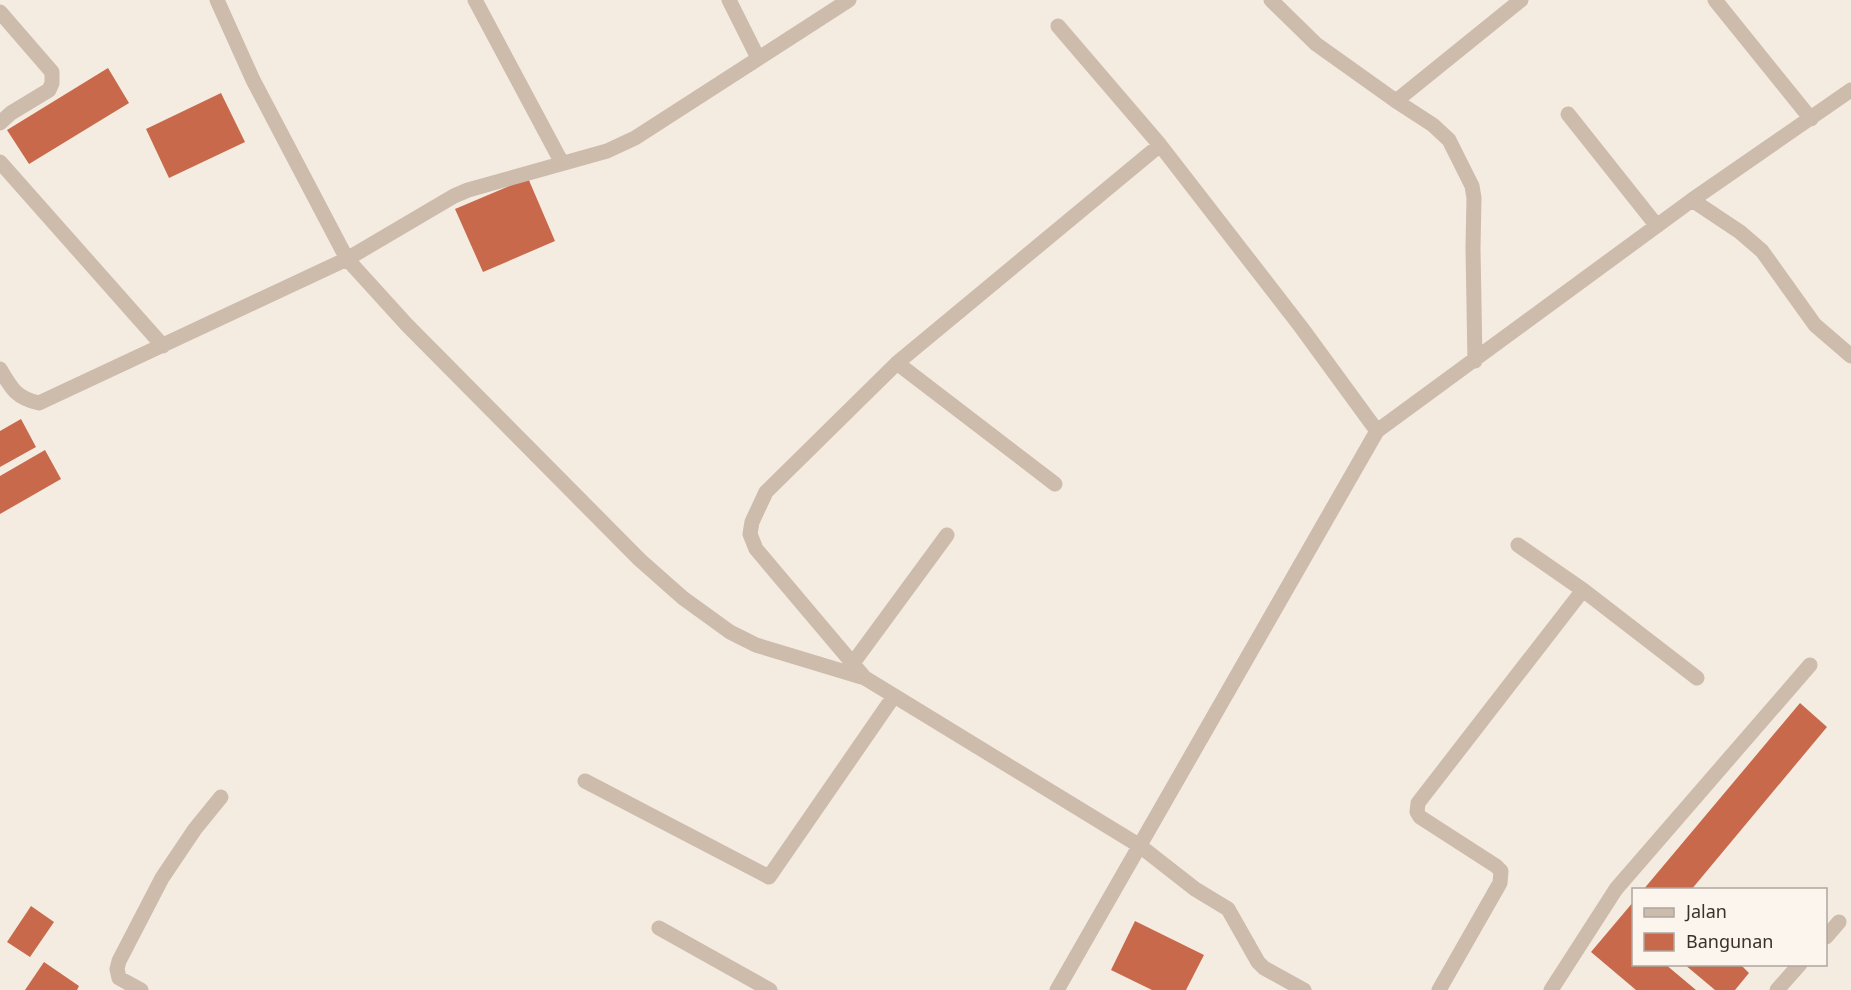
<svg xmlns="http://www.w3.org/2000/svg" width="1851" height="990" viewBox="0 0 1851 990" font-family="'Noto Sans',sans-serif">
<style>
.building{fill:#c8694b}
.lines{fill:none;stroke-linecap:round;stroke-linejoin:round}
.minor{stroke:#cdbbac;stroke-width:15}
</style>
<rect width="100%" height="100%" fill="#f4ebe1"/>
<path class="building" d="M 108,68 L 129,103 L 29,164 L 7,130 Z
M 221,93 L 245,142 L 169,178 L 146,129 Z
M 528,178 L 555,241 L 483,272 L 455,209 Z
M 21,419 L 36,447 L 0,467 L 0,431 Z
M 45,450 L 61,479 L 0,514 L 0,476 Z
M 1800,703 L 1827,727 L 1691,890 L 1643,890 Z
M 1634,901 L 1634,964 L 1665,964 L 1696,990 L 1636,990 L 1591,952 Z
M 31,906 L 54,922 L 30,957 L 7,942 Z
M 1135,921 L 1204,955 L 1186,990 L 1152,990 L 1111,970 Z
M 44,962 L 79,986 L 77,990 L 25,990 Z
M 1684,964 L 1740,964 L 1749,973 L 1735,990 L 1715,990 Z"/>
<g class="lines">
<path class="minor" d="M 217,0 L 253,80 L 347,259 L 407,325 L 640,560 L 683,598 L 730,632 L 756,645 L 865,678 L 1140,846 L 1195,889 L 1228,909 L 1258,962 L 1264,968 L 1304,990
M 475,0 L 562,163
M 729,0 L 758,58
M 1271,0 L 1316,44 L 1396,101 L 1433,125 L 1449,140 L 1472,186 L 1474,198 L 1473,248 L 1475,361
M 1715,0 L 1811,119
M 0,12 L 52,72 L 52,83 L 49,90 L 11,113 L 0,123
M 1058,26 L 1160,145 L 1301,327 L 1377,431
M 1396,101 L 1521,0
M 1568,114 L 1657,226
M 0,162 L 163,346
M 1692,200 L 1740,232 L 1762,251 L 1815,325 L 1851,356
M 897,363 L 1055,484
M 0,369 C 11,388 16,398 39,403 L 347,259 L 454,196 L 468,190 L 607,151 L 635,138 L 849,0
M 1518,545 L 1583,590 L 1697,678
M 853,663 L 947,535
M 865,678 L 756,549 L 750,534 L 752,522 L 766,492 L 897,363 L 1160,145
M 585,781 L 769,877 L 894,696
M 659,928 L 770,990
M 1826,937 L 1839,922
M 141,990 L 119,978 L 117,969 L 119,961 L 162,878 L 195,829 L 221,797
M 1057,990 L 1377,431 L 1692,200 L 1851,90
M 1439,990 L 1500,883 L 1501,871 L 1496,866 L 1420,817 L 1417,812 L 1418,803 L 1583,590
M 1551,990 L 1616,889 L 1810,665
M 1777,990 L 1800,964"/>
</g>
<rect x="1632" y="888" width="195" height="78" fill="#fbf5ee" stroke="#aea6a0" stroke-width="1.5"/>
<rect x="1644" y="908" width="30" height="9" fill="#cdbbac" stroke="#aea6a0" stroke-width="1.5"/>
<text x="1686" y="918" font-size="18" fill="#3b302b">Jalan</text>
<rect x="1644" y="933" width="30" height="18" fill="#c8694b" stroke="#aea6a0" stroke-width="1.5"/>
<text x="1686" y="948" font-size="18" fill="#3b302b">Bangunan</text>
</svg>
